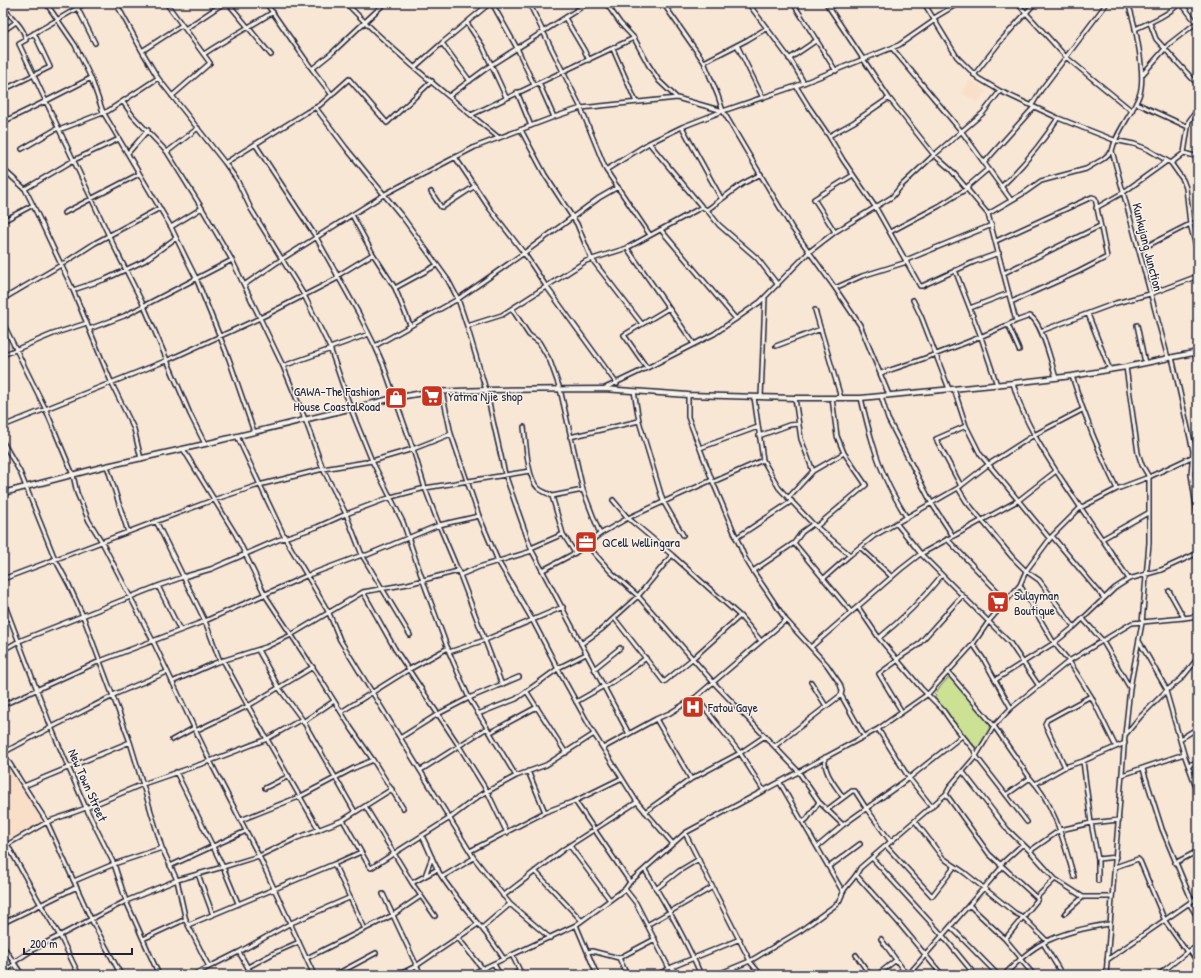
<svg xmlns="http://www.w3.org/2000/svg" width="1201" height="978" viewBox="0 0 1201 978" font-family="'Patrick Hand',sans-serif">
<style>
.built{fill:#f9dec8}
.green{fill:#cde195;stroke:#788268}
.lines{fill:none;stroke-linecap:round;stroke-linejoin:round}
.street-casing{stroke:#22223b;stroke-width:6}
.secondary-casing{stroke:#22223b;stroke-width:7}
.street{stroke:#f7f3e8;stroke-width:3}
.secondary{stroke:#f7f3e8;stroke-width:4}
.labels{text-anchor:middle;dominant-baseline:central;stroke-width:3;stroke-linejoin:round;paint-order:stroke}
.street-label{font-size:13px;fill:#22223b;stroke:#f7f3e8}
.poi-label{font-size:13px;fill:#22223b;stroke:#f7f3e8;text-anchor:start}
</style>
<rect width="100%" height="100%" fill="#f8e7d5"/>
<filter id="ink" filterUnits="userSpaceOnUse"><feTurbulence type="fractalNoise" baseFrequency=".025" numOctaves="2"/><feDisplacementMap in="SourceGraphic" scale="8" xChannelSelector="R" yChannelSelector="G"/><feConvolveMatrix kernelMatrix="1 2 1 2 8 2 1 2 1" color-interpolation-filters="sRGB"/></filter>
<g filter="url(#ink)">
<path class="built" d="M 970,80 L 986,91 L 977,103 L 962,93 Z
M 3,758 L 43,821 L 3,845 Z"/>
<path class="green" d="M 950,676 L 979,710 L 991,727 L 977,749 L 935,698 L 936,696 L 934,694 Z"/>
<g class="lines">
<g class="street-casing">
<path id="street" d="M 46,3 L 75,45 L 91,78 L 103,112 L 171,227 L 186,258 L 196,278 L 229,359 L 254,432
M 75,3 L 95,43
M 116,3 L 142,51 L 158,78 L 225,163 L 237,180 L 251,209 L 304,295 L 330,348 L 351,409 L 372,461 L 403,522 L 423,581 L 449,652 L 469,698 L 516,776
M 166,3 L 210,63 L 172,96
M 228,3 L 271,55
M 266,3 L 312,69 L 332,95
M 346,3 C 393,52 447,95 499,138
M 492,3 L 517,48 L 534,85
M 529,3 L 581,108 L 606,170 L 650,235
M 606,3 L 620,23 L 634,38 L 648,64 L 659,81 L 677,98
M 663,3 L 704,62 L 718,96 L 723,111 L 792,228 L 835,288 L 860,325 L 889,395
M 748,3 L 792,62 L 804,83
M 793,3 L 836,71
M 826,3 L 889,98 L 934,155 L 951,170 L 988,214 L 1016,321 L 1030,316 C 1042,322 1052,365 1056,378
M 924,3 L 957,57 L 978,78 L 1000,91 L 1058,118 L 1114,140 L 1134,144 L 1147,149 L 1171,163 L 1183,180 L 1186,188 L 1190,224 L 1198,254
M 1017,3 L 1066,57 L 1132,111
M 1128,3 C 1135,23 1147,77 1139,96 C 1132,115 1116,131 1112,151 L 1168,358
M 1181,3 L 1198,25
M 3,8 C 11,17 24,27 26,40 L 19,44 L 20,46 L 109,236 L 144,306 L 190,414 L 205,444
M 830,9 L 836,3
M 565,18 L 584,50 L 589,60
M 934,18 L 959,3
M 467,23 L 483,47 L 506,97
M 1150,23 L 1156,39 L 1198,85
M 185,29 L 224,3
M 1135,29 C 1151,22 1168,15 1180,3
M 3,31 L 16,22
M 26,38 L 86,3
M 442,43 L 470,81
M 737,45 L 763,98
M 892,48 L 962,132 L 1011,200
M 613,49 L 636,102
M 142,51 L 182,25
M 204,54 C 226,39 250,27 273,12
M 789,59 L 817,40
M 704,62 L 747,40 L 767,28
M 415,67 L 442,43 L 490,3
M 312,69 L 333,52 L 385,3
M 974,75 L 999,43 L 1035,3
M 1142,75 L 1169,44 L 1196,23
M 539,83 L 554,117
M 796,86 L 809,107 L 829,136 L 843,160 L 876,208 L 920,286 L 922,286 L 974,262 L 999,253
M 3,90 L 50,67 L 34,33
M 517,92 L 531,126
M 449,96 L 491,65 L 588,3
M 123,102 L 133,116 L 167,152 L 200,205 L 232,260 L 283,366 L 305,419 L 323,469 L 346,514 L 362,555 L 410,635
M 1136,103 L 1188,127
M 1032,105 L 1041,90 L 1107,3
M 316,108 L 346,148 L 404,219 L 448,280 L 458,299 L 467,326 L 486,390 L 505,474 L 532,551 L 629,734
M 471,115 L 634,38
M 3,122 L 46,101 L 91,78
M 682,127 L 721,198
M 59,130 L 108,111 L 158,78
M 521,130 L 545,175 L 577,224 L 591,258 L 642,324
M 829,136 L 854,122 L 889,98
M 649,143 L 702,207 L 707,210 L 719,225 L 757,258 L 778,285
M 255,144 L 316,237 L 359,314 L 375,346 L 383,364 L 413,449 L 425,488 L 439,525 L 479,516
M 22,149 L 58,128
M 167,152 L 198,128
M 128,153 L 148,130
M 1184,153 L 1198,157
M 455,157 L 490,209 L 524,253 L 546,286 L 617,384
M 225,163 L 307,112 L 320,105 L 349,79 L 387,123 L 432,81
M 984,163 L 1034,107
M 1171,163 L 1184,153 L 1189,121 L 1198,109
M 3,169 L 25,189 L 33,205 L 73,290 L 112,384 L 134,429 L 141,459
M 606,170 L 649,143 L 682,127 L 723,111 L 796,86 L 899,45 L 935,20
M 967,187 L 988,169
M 1001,187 C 1023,166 1042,143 1058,118
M 25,189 L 74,160 L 119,139
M 431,192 L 441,207 L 443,207 L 475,186
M 1096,208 L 1124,192 L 1167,161
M 707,210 L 742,184 L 761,174
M 64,213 L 139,174
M 988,214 L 1024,193 L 1041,181 L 1086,169 L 1103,159 L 1112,151
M 352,215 L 373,254 L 395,288 L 410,325
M 3,221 L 33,205
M 171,227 L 202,208
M 661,230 L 736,319
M 835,232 L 814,199 L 853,175
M 890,232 L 939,206 L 968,188
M 996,241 L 1092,197 L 1095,198 L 1107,257 L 1078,272 L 1011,302
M 627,248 L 694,344
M 1139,250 L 1190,224 L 1198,223
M 906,260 L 992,225
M 955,270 L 981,337 L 997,385
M 1004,273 L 1100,226
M 337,276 L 373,254
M 244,285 L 282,259 L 385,194 L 475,147 L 554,117 L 581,108 L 677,98 L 723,111
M 395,288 L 437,265
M 835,288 L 862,276 L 907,262
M 73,290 L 106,279 L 144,261 L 176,238
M 3,299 L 61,265 L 95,243 L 160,208
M 913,300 L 921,316 L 949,389
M 970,308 L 1009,293
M 512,309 L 529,335 L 539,342 L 550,361 L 560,389 L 583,490 L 600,534
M 815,310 L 841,398
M 1088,314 L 1110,370
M 3,323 L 46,410 L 73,475 L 77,493 L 89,521 L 102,542 L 153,641 L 210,761 L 259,856 L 314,975
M 1008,325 L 1019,350
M 1137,325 L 1145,363
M 467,326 L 502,315 L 586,261 L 627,248 L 702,207
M 89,329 L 124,316 L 232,260
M 1041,331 L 1116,303 L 1150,294 L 1198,276
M 375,346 L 458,299 L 524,253 L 599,198 L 618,187
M 776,346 L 821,329
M 330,348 L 369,334
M 1194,352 L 1198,363
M 3,355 L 53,334 L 87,323
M 1172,357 L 1193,451 L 1191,474 L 1198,520
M 283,366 L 331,349
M 647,368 L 624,335 L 669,308
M 881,373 C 928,358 971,342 1016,321
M 1072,376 C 1084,415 1099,453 1117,489
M 1013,383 C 1023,421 1045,454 1066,486 C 1087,517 1108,548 1129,579
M 605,388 L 647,368 L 714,334 L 760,302 L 809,252 L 835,232 L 892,197 L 902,185 L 934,155 L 983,113 L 1000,91
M 954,389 L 966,426 L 980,454 L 1050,539
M 442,391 L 451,434 L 467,481 L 479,516 L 498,561 L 533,621 L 558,669 L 594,734 L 637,802 L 673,844
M 634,391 L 639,421 L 663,501 L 683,535
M 688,395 L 688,417 L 712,480 L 745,558 L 753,571 L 786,620 L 827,665 L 840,684 L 842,691 L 841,695 L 864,736
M 881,396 L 888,419 L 932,504 L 953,536
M 754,397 L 763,460 L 779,488 L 813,524 L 850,555
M 761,397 L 765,298
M 795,398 L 801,439 L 813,471
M 861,398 C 868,428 876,460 890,488 C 895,498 901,508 907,518
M 3,426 L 168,360 L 260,318 L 338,278
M 524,427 C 526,442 527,478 538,488 C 542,492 548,493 552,496
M 237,436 L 285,538 L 329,613 L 340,640 L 474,858 L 510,904 L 550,938
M 759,436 L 789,425 L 798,424
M 570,437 L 639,421
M 3,442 L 20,472 L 55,559 L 69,585 L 83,616 L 130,742 L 162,848 L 177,880 L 186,921 L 209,967
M 700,448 L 758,427
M 183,449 L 236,535 L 265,595 L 323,683 L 351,728 L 373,760 L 403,808
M 107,466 L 128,532
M 713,482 L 763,460
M 961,486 L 936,439 L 966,426
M 958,488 L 966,501 L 1012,557 L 1026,571 L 1039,580 L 1074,627
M 788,498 L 813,471 L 844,453
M 613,500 L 628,518 L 672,555 L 740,616 L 761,641
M 156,521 L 205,621 L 220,661
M 896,523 L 921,554 L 1010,643 L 1039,686
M 817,526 L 866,485 L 844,453 L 837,436 L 832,398
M 1052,536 L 1104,598
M 736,538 L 792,501
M 947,539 L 1006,600
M 1102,539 L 1148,513
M 794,543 L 851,612
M 587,545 L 611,572 L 638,596 L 713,682 L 798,771 L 819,802 L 843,825
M 860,547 L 892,577
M 531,548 L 563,534
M 575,553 L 563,534 L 552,496 L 583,490
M 543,570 L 575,553 L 600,534 L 628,518 L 712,480
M 753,571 L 794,543 L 802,532 L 813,524
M 460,575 L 479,567 L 532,551
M 3,579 L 213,500 L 259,485 L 323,469 L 372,461 L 413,449 L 451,434
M 823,579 L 850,555 L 874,536 L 958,488 L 989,464 L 1034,435 L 1082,410
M 1020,585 L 1054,643 L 1069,661 L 1091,696 L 1116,747
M 158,586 L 180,630
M 1169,591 L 1184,618
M 363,592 L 395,649 L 459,746 L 487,791 L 507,833
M 3,600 L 51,727 L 86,808 L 114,864 L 126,901 L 159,975
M 858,607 L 879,638 L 921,688 L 943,710 L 952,723 L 974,750 L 976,756 L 1027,822
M 615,619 L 664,682 L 692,659 L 740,616
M 1083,619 L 1102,640 L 1130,688
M 879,638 C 904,618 922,600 942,575
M 1139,641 L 1167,690
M 581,644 L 602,629 L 638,596 L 672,555
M 973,644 L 984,660 L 1011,708
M 811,647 L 901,569 L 919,555 L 1019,500 L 1056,471
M 3,650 L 19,641 L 158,586 L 183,577 L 211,569 L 278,540 L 317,527 L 346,514 L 391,497 L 425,488 L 530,471
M 258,650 L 279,688 L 302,719 L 355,812
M 449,652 L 485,640 L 563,607
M 897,659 L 918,645 L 962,596
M 898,660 L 879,674 L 902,712
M 313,667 L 248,706 L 319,830
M 594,669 L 620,648
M 948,672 L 994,726 L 1030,778 C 1055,804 1064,843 1074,877
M 995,680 L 1054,643 L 1074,627 L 1115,588 L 1129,579 L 1161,570 L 1198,553
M 172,682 L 215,663 L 266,647 L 291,635 L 363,592 L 408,584 L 458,571
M 811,682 L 826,706
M 605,687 L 626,673 L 646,658
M 1166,691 L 1184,754 L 1198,792
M 527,692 L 566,753
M 113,695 L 167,672
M 696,697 L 740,753 L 764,791
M 576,702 L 604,686
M 3,705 L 100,661 L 205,621 L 306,576 L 362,555 L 367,555 L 439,525 L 460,575 L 502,685
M 341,712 L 408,670 L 448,648
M 478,714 L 516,699 L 560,667 L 586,654
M 656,719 L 691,779
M 303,722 L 334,701
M 878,729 L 909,778 L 932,807
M 195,731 L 248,706 L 223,660
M 489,733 L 537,707
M 1125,735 L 1140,717 L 1166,691 L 1181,679 L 1198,658
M 400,738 L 438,714 L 469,698 L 519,677
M 1180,739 L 1198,728
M 172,740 L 194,728
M 775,746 L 841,695
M 603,748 L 656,719 L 670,713 L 696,697 L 786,620
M 3,753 L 47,822 L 91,919 L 121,975
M 3,753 C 39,733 76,715 113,696
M 825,757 C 823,772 835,785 843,797
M 1083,761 L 1091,823 L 1098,859 L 1098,881
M 1188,765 L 1198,762
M 1065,767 L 1045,724 L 1047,720 L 1091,696
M 1143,769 L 1162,829 L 1192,901
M 421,770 L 487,728
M 528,771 L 545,812
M 176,772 L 223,867 L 238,903
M 963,772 L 1007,829 L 1030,851 L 1055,879 L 1037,897
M 1122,775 L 1184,754
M 780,783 L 843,892
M 1035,784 L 1065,767 L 1083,761 L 1125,743
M 24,786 L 130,742
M 265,788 L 289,776
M 392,789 L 365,806 L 412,883 L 435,916
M 946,794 L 989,854 L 1038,899 L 1005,939
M 1006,795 L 1030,778
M 575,801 L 630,882
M 828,809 L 852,791 L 855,791 L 866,808 L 891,842
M 645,812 L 691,779 L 740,753 L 765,736
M 241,820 L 301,796 L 354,768 L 373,760
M 343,820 L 369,866 L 371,868 L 450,818 L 479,796 L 516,776 L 546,765 L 594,734
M 915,821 L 943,858 L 965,873 L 1015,913 L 1023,917 L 1047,941
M 803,822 L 807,819 L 819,802
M 685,833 L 751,963 L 761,975
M 422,836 C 429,849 434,865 442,877 C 461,906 486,930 504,959
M 7,844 L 41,905 L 60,936 L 79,975
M 570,846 L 610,900
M 886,846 L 932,896 L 955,866
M 3,847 L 47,822 L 86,808 L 143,784 L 210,761 L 267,739 L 302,719
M 817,847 L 843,825 L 909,778 L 962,736
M 470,851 L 545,812 L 575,801 L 622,778
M 1030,851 L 1060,830 L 1091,823 L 1119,820
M 872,858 L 943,936 L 975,975
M 1098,859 L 1116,857
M 1175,863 L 1198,851
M 334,864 L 361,852
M 1000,865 L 1023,844
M 170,866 L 246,831
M 829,867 L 860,844
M 1115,867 L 1138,859 L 1140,861 L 1165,921 L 1187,952
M 645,870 C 666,904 685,938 701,975
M 535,871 L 581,920
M 198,874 L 213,915
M 425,876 L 432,857
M 857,876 L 898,922 L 942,975
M 442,877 L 474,858
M 1055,879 L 1083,897
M 74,881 L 114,864 L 162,848
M 412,883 L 438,869
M 625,889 L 636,903 L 669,968
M 656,889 L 679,871 L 699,859
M 383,894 L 421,975
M 503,896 L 564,849 L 637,802
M 1189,903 L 1198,918
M 969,905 L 1005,939 L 1021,958
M 1065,913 L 1083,897 L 1112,897
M 3,923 L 77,887
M 188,925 L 334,864 L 365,929
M 576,925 L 597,975
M 647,925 L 713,887
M 951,927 L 998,975
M 482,928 L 510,904
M 458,938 L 483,969
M 143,939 L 186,919
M 881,939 L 907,975
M 1043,943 L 1060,971 L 1059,975
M 3,946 L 22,975
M 1190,951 L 1198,963
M 239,952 L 252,975
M 588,952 L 592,951 L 619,958 L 655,939
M 512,955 L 522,975
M 856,955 L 870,975
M 307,958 L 393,915 L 421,896
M 619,958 L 627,975
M 1020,959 L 1034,975
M 1107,960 L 1198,897
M 14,962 L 34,949 L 126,901 L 177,880 L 223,867 L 259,856 L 297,838 L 343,820 L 365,806
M 494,964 L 500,975
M 248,967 L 274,953 L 299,942
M 672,967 L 676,975
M 3,972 L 15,964
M 110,975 L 119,971
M 193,975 L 239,952 L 291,923 L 349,898
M 335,975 L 376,953
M 398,975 L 416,966 L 478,924
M 469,975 L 576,925 L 625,889 L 630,882 L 685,833 L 878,729 L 928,694 L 973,644 L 989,621 L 1020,585 L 1026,571 L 1052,536 L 1080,508 L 1117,489 L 1149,477 L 1198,454
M 512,975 L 520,971
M 657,975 L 672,967 L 740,939
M 716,975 L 750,961 L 800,931 L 837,904 C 841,900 841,897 843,892 C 847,884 855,879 860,868 L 946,794 L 951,785 L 976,756 L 994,726 L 1011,708 L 1069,661 L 1132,623 L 1184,618 L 1198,616
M 830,975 L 831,975
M 877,975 L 896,960
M 908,975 L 1002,867
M 1004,975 C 1017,962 1030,949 1047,941 C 1066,932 1089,927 1109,924
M 1106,975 L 1125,735 L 1130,688 L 1142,623 L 1149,543 L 1149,477 L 1142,465 L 1138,453 L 1126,367
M 1161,975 L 1162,972 L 1187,952 L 1198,946"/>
</g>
<g class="secondary-casing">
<path id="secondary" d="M 3,493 L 102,467 L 205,444 L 394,398 L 428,392 L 486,390 L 604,389 L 688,395 L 795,398 L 861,398 L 1013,383 L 1072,376 L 1126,367 L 1198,352"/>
</g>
<use href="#street" class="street"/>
<use href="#secondary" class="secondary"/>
</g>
</g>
<defs>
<g id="supermarket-square" transform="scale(1.15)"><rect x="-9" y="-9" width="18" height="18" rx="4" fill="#c8321e" stroke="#f7f3e8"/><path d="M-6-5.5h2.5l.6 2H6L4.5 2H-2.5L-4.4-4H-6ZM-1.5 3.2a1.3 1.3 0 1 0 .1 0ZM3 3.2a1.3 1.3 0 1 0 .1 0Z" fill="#fff"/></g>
<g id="shop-square" transform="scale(1.15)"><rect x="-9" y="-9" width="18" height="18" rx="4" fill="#c8321e" stroke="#f7f3e8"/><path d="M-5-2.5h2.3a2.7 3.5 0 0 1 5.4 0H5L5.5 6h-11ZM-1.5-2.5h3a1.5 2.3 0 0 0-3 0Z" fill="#fff"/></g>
<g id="office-square" transform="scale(1.15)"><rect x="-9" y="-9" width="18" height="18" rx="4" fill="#c8321e" stroke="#f7f3e8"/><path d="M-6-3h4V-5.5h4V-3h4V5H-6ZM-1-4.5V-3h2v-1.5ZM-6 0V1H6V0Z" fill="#fff"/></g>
<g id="hospital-square" transform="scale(1.15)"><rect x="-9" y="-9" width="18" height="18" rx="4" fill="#c8321e" stroke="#f7f3e8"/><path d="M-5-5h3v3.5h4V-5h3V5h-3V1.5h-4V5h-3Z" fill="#fff"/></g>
</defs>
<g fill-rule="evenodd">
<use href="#supermarket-square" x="432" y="396"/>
<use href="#shop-square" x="396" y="398"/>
<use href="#office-square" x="586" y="542"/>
<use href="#supermarket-square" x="998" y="602"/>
<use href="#hospital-square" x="693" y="707"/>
</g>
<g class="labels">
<g class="street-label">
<text transform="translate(1148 247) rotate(76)">Kunkujang Junction</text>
<text transform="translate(88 785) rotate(66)">New Town Street</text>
</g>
<g class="poi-label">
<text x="380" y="391" text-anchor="end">GAWA-The Fashion<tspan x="380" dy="15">House CoastalRoad</tspan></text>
<text x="448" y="396">Yatma Njie shop</text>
<text x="602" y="542">QCell Wellingara</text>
<text x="1014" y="595">Sulayman<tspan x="1014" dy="15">Boutique</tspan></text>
<text x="708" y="707">Fatou Gaye</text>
</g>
</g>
<rect width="1201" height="978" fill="none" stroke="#f7f3e8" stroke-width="16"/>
<rect x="8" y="8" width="1185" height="962" fill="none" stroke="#22223b" stroke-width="1.5" filter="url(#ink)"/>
<path d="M24 948v6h108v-6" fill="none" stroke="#22223b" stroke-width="2"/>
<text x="30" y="948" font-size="12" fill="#22223b" stroke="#f7f3e8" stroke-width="3" paint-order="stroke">200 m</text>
</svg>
